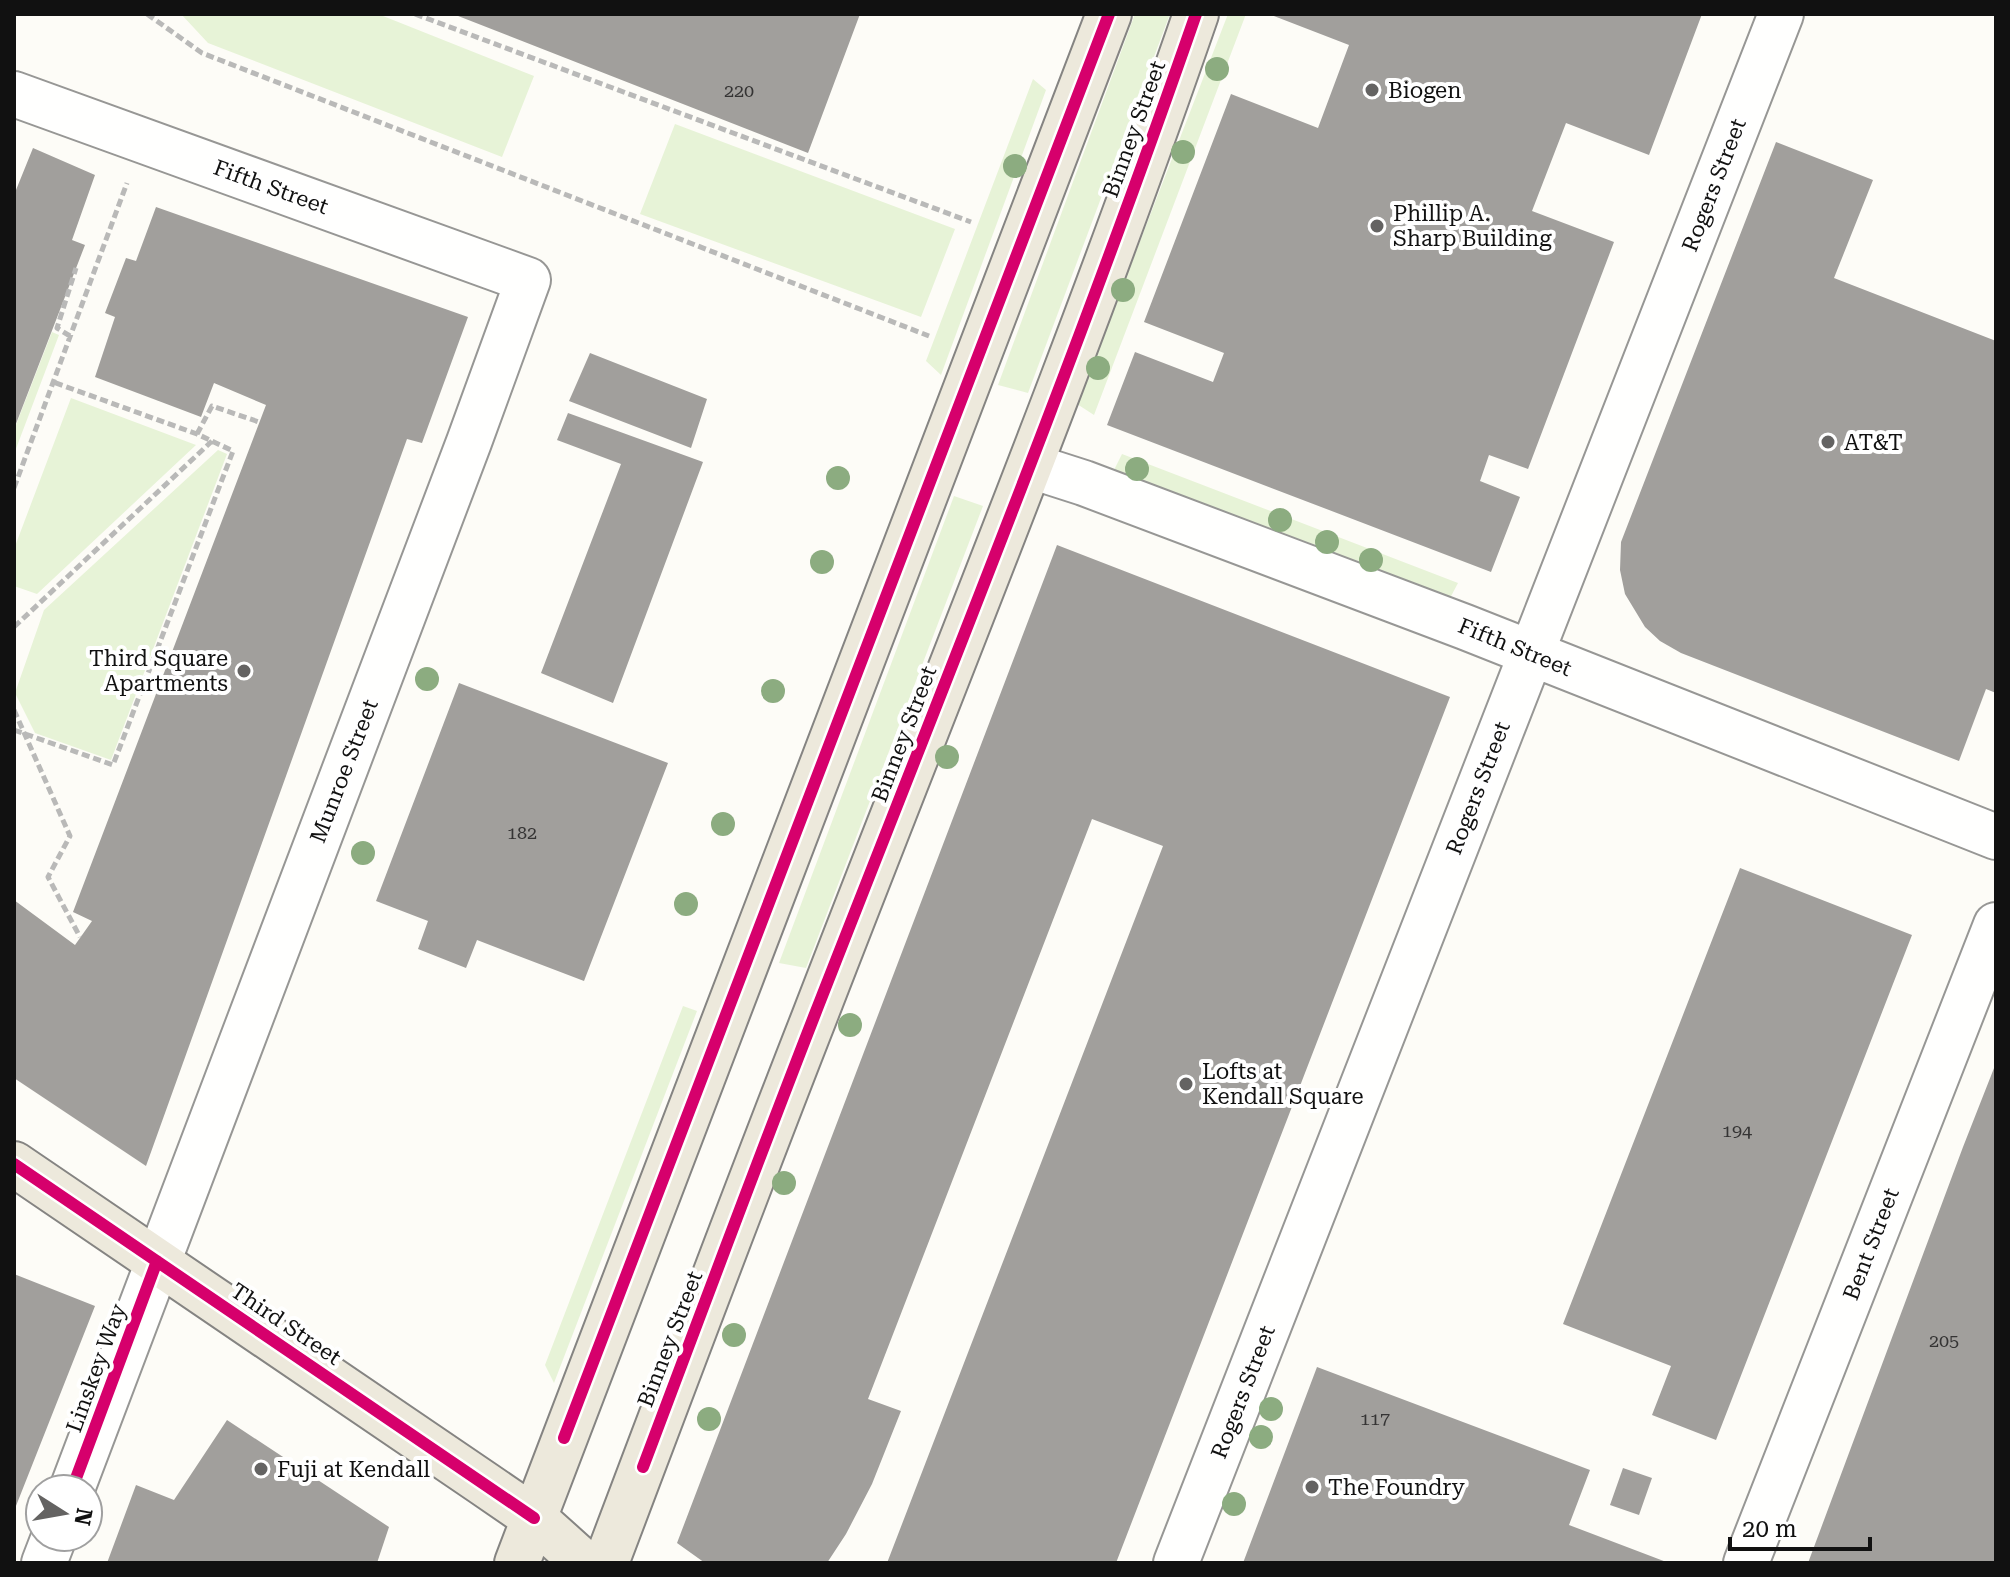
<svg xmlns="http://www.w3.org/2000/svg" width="2010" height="1577" viewBox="0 0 2010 1577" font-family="'Roboto Serif',serif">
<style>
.green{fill:#e7f3d7}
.building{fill:#a19f9c}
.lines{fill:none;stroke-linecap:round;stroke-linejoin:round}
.minor-casing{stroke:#979795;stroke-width:48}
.major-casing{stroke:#858482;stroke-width:48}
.path{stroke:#b9b9b8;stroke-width:5;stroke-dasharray:8 4;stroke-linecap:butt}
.minor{stroke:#fffffe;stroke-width:44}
.major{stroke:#ede9dc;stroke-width:44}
.cycleway-casing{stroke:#fff;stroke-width:17}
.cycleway{stroke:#d6006c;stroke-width:12}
.tree{fill:#8cac80}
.poi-dot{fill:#646362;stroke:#fff;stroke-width:3}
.labels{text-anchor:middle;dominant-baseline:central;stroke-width:8;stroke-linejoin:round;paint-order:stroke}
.number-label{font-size:18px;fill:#353434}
.poi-label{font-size:22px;fill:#111;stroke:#fff;text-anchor:start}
.street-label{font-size:22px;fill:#111;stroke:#fff}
</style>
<rect width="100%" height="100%" fill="#fdfcf7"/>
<path class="green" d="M 181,14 L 378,14 L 534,76 L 502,157 L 208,43 Z
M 1135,14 L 1170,14 L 1028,393 L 998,385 Z
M 1228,14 L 1246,14 L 1094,415 L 1077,404 Z
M 1033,79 L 1046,90 L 941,375 L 926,361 Z
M 675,124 L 955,229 L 921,317 L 640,214 Z
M 52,332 L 59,335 L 14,454 L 14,430 Z
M 71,398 L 196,445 L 37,594 L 14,586 L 14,549 Z
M 218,450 L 227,454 L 111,760 L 35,733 L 15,693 L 44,610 Z
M 1122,454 L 1458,583 L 1449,600 L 1113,472 Z
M 954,496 L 983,506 L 806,968 L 779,963 Z
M 683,1006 L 697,1011 L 554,1383 L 545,1365 Z"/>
<path class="building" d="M 453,14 L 860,14 L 808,153 Z
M 1269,14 L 1702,14 L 1649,155 L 1566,123 L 1532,211 L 1614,242 L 1528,469 L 1489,455 L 1480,481 L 1520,497 L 1491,572 L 1107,425 L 1135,352 L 1213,382 L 1224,353 L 1144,322 L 1231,94 L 1318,128 L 1349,45 Z
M 1776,142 L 1873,180 L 1834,278 L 1996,341 L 1996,693 L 1986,689 L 1959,761 L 1681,653 L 1660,641 L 1645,627 L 1625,594 L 1620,570 L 1621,542 Z
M 33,148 L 95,175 L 72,240 L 85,245 L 14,429 L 14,195 Z
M 156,207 L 468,317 L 422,443 L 407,439 L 146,1166 L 14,1078 L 14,900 L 75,945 L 92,921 L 73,912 L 266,405 L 214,383 L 201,417 L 95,377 L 115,317 L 105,313 L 126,258 L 136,261 Z
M 590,353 L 707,399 L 691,448 L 569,401 Z
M 568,413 L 703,462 L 613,703 L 541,673 L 621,464 L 557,440 Z
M 1057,545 L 1450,697 L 1116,1563 L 887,1563 L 1163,846 L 1092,819 L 868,1399 L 901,1411 L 872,1484 L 846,1534 L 827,1563 L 705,1563 L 677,1543 Z
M 459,683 L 668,763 L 584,981 L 477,940 L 466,968 L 418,949 L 428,921 L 376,901 Z
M 1740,868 L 1912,935 L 1716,1440 L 1652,1415 L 1671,1366 L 1563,1324 Z
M 1996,1063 L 1996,1563 L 1808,1563 L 1963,1147 Z
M 14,1274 L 95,1306 L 14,1511 Z
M 1317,1367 L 1590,1470 L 1569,1525 L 1669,1563 L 1243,1563 Z
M 227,1420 L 389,1527 L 377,1563 L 107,1563 L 136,1485 L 174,1500 Z
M 1623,1468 L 1652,1478 L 1639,1515 L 1610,1505 Z"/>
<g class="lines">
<g class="minor-casing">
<path id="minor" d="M 14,94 L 528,280 L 469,442 L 72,1489
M 1031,466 L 1084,483 L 1465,627 L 1996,837
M 44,1563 L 54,1537
M 1176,1563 L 1781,14
M 1746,1563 L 1996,925"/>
</g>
<g class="major-casing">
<path id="major" d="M 14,1164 L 483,1483 L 534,1518 L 584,1563
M 517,1563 L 1109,14
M 606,1563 C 675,1381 743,1199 814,1018 C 943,684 1079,353 1196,14"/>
</g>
<path class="path" d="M 147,14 L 202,53 L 929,336
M 415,14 L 971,222
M 70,336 L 57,328 L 76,268
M 197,434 L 212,406 L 259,422
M 14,488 L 127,183
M 14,627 L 212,441
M 14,710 L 70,836 L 48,877 L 80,937
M 14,730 L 113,765 L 233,451 L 197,434 L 53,382"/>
<use href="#minor" class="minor"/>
<use href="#major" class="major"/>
<g class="cycleway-casing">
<path id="cycleway" d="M 14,1164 L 534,1518
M 564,1438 L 1109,14
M 643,1467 C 700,1316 756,1165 815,1014 C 945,682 1079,351 1196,14
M 72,1489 L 157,1261"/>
</g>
<use href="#cycleway" class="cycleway"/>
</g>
<g class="tree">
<circle cx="1217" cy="69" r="12"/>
<circle cx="1183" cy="152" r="12"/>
<circle cx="1015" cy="166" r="12"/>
<circle cx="1123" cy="290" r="12"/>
<circle cx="1098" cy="368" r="12"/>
<circle cx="1137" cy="469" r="12"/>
<circle cx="838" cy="478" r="12"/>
<circle cx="1280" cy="520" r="12"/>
<circle cx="1327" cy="542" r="12"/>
<circle cx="1371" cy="560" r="12"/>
<circle cx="822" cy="562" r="12"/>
<circle cx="427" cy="679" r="12"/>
<circle cx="773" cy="691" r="12"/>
<circle cx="947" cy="757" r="12"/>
<circle cx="723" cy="824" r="12"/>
<circle cx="363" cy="853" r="12"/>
<circle cx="686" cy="904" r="12"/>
<circle cx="850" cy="1025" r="12"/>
<circle cx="784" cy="1183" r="12"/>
<circle cx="734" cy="1335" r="12"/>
<circle cx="1271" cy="1409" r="12"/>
<circle cx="709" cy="1419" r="12"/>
<circle cx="1261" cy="1437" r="12"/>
<circle cx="1234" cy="1504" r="12"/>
</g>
<g class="poi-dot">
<circle cx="1372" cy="90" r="8"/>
<circle cx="1377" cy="226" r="8"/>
<circle cx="1828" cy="442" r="8"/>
<circle cx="244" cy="671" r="8"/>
<circle cx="1186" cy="1084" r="8"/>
<circle cx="261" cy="1469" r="8"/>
<circle cx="1312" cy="1487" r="8"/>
</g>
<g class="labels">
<g class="number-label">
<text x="739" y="90">220</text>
<text x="522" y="832">182</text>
<text x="1737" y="1130">194</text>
<text x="1944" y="1340">205</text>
<text x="1375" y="1418">117</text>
</g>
<g class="poi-label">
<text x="1388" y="90">Biogen</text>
<text x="1393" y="213">Phillip A.<tspan x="1393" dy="25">Sharp Building</tspan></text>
<text x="1844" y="442">AT&amp;T</text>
<text x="228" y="658" text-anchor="end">Third Square<tspan x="228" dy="25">Apartments</tspan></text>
<text x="1202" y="1071">Lofts at<tspan x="1202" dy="25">Kendall Square</tspan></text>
<text x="277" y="1469">Fuji at Kendall</text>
<text x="1328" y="1487">The Foundry</text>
</g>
<g class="street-label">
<text transform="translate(1134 129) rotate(-70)">Binney Street</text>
<text transform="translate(1714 185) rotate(-69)">Rogers Street</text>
<text transform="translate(271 187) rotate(20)">Fifth Street</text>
<text transform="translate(1515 647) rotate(22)">Fifth Street</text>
<text transform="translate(904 734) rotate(-69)">Binney Street</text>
<text transform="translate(344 771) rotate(-69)">Munroe Street</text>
<text transform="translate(1478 788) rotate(-69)">Rogers Street</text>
<text transform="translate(1871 1244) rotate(-69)">Bent Street</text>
<text transform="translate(286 1324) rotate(34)">Third Street</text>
<text transform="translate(670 1339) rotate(-69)">Binney Street</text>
<text transform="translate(96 1368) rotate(-70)">Linskey Way</text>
<text transform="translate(1243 1392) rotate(-69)">Rogers Street</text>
</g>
</g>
<rect width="2010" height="1577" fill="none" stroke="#111111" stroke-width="32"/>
<g transform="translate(64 1513) rotate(101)"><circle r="38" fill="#ffffff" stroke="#a0a0a0" stroke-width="2"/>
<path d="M0-6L14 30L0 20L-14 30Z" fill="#646362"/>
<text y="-12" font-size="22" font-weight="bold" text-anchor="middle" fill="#111111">N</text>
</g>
<path d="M1730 1537v12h140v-12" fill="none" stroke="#111111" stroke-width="4"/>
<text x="1742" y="1537" font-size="24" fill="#111111" stroke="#ffffff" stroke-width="6" paint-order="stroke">20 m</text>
</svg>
